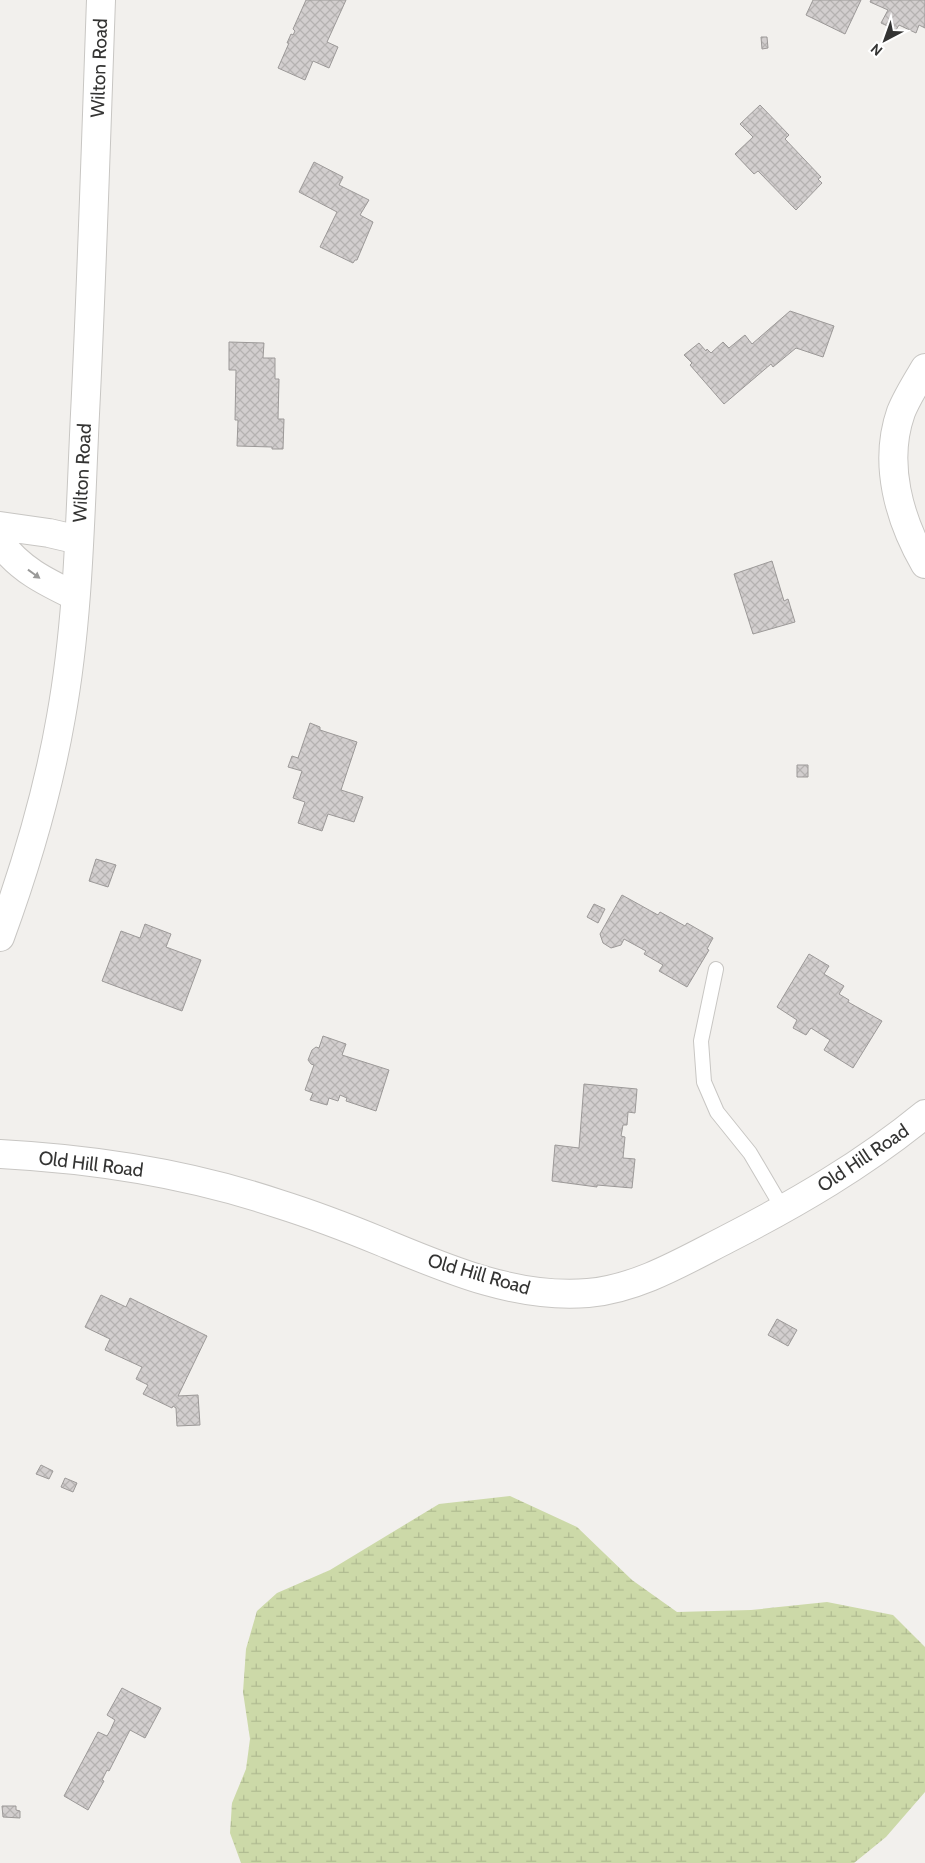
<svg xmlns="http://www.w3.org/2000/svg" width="925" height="1863" viewBox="0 0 925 1863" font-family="Cabin,sans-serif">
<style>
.wetland{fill:url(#wetland-marsh)}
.building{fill:url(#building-cross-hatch);stroke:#9c9998}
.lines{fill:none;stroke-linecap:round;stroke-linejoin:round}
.lane-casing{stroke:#c8c6c3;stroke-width:16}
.street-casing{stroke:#c8c6c3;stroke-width:30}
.secondary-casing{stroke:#c8c6c3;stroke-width:30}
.lane{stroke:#fff;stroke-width:14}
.street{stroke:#fff;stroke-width:28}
.secondary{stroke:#fff;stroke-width:28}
.oneway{fill:#9a9a99}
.labels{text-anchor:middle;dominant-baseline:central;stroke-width:4;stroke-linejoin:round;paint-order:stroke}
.street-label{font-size:19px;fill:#343433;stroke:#fff}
</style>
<defs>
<pattern id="wetland-marsh" width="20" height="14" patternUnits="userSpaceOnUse" patternTransform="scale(1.25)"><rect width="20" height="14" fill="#ccd9a8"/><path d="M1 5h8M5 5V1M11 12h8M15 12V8" fill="none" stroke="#b0bb91"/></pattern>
<pattern id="building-cross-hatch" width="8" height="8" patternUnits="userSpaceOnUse" patternTransform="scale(1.25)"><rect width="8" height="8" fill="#d2cece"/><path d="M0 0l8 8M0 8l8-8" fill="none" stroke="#b5b2b1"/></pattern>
</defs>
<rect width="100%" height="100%" fill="#f2f0ed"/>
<path class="wetland" d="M 510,1496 L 577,1527 L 632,1580 L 677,1612 L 751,1610 L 827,1602 L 893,1615 L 925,1647 L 925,1792 L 886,1837 L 854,1863 L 241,1863 L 230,1833 L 232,1803 L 246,1769 L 250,1739 L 243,1692 L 246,1649 L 257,1611 L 277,1593 L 330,1570 L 439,1504 Z"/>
<path class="building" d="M 306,0 L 346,0 L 327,42 L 338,47 L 329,68 L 313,61 L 305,80 L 278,68 L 289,43 L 287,43 L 291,34 L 293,35 L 295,31 L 293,29 Z
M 813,0 L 861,0 L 845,34 L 806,15 Z
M 871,0 L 925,0 L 925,28 L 919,25 L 916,33 L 899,25 L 896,30 L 881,23 L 888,10 L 870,2 Z
M 761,37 L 767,37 L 768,48 L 762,49 Z
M 760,105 L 789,135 L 785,139 L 821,177 L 818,179 L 822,183 L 796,210 L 758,171 L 754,174 L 735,154 L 753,137 L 740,124 Z
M 314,162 L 343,177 L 339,185 L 369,200 L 360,215 L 373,222 L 357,260 L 355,260 L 353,263 L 320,247 L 337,212 L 299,192 Z
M 790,311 L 834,326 L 823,357 L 796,348 L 773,367 L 771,364 L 724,404 L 690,365 L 692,363 L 684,355 L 699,343 L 706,351 L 707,349 L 711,353 L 723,342 L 729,348 L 745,335 L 752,344 Z
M 229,342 L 264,343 L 263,358 L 275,358 L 275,379 L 279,379 L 278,419 L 284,419 L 283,449 L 272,449 L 272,447 L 237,446 L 238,420 L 235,420 L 236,370 L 229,370 Z
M 772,561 L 784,601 L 788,599 L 795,622 L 753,634 L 734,574 Z
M 310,723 L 320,727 L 320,730 L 357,742 L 341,790 L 363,797 L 354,822 L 328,814 L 322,831 L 298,823 L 305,802 L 293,798 L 302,771 L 288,767 L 292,756 L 298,758 Z
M 797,765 L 808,765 L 808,777 L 797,777 Z
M 96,859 L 116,865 L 108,887 L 89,881 Z
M 622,895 L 658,915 L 660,912 L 685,926 L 687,923 L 713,938 L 707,949 L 709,950 L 687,987 L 659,971 L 663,965 L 644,954 L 646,951 L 624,939 L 621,945 L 611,948 L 603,943 L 600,934 Z
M 594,904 L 605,909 L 598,923 L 587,917 Z
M 145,924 L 171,934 L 166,947 L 201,960 L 182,1011 L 102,981 L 121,931 L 140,938 Z
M 809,954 L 829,966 L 824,974 L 844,986 L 839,994 L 849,1000 L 848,1002 L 882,1021 L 853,1068 L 824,1050 L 830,1040 L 811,1028 L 806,1035 L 793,1028 L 797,1020 L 777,1007 Z
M 323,1036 L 346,1044 L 342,1055 L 389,1070 L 376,1111 L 346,1101 L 347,1098 L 340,1095 L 338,1101 L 329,1098 L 327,1105 L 310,1100 L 313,1093 L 305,1090 L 314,1065 L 311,1064 L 308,1060 L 312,1050 L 316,1047 L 319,1048 Z
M 584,1084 L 637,1089 L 635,1113 L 628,1112 L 627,1125 L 623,1125 L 621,1136 L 625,1137 L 623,1158 L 635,1159 L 632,1188 L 597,1185 L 597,1187 L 552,1181 L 555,1145 L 579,1148 Z
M 101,1295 L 126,1307 L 130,1298 L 207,1336 L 178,1396 L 198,1395 L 200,1425 L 177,1426 L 176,1408 L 173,1406 L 172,1408 L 143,1394 L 148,1385 L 136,1379 L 142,1367 L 105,1350 L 110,1339 L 85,1327 Z
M 777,1319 L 797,1330 L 788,1346 L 768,1335 Z
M 41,1465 L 53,1471 L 49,1479 L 36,1474 Z
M 65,1478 L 77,1483 L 73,1492 L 61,1487 Z
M 122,1688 L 161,1708 L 145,1738 L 130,1730 L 109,1771 L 107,1770 L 102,1780 L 104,1781 L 88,1810 L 64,1796 L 98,1732 L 107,1736 L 110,1731 L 115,1720 L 107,1715 Z
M 2,1806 L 16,1806 L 16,1810 L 20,1811 L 20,1818 L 3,1817 Z"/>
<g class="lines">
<g class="lane-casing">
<path id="lane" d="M 716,969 L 701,1041 L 704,1082 L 717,1112 L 750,1153 L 783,1209"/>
</g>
<g class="street-casing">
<path id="street" d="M 925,368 C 916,383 907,397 901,412 C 883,463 899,519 925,564
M 0,526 L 49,533 L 79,540
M 0,542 C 19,569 46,582 75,596
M 0,1154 C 94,1159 190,1174 279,1204 C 314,1215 348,1228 382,1242 C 447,1269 516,1299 588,1293 C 637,1289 684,1261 727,1239 C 797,1203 864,1164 925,1114"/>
</g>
<g class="secondary-casing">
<path id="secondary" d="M 0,937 C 26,866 48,792 61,717 C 79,617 80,515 85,414 C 92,276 96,138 101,0"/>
</g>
<use href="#lane" class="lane"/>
<use href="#street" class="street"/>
<use href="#secondary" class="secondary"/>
</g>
<defs><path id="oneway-solid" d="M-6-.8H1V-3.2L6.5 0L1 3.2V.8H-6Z" transform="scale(1.25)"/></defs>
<use class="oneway" href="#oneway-solid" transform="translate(34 574) rotate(36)"/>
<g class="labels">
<g class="street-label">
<text transform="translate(99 68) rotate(-88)">Wilton Road</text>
<text transform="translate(82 473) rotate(-87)">Wilton Road</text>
<text transform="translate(863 1158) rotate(-34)">Old Hill Road</text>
<text transform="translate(91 1164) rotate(7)">Old Hill Road</text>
<text transform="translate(479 1274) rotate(16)">Old Hill Road</text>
</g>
</g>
<g transform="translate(885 40) rotate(221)" stroke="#ffffff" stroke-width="4" paint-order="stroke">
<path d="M0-4L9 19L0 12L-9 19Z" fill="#343433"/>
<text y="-8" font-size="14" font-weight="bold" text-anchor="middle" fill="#343433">N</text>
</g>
</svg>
